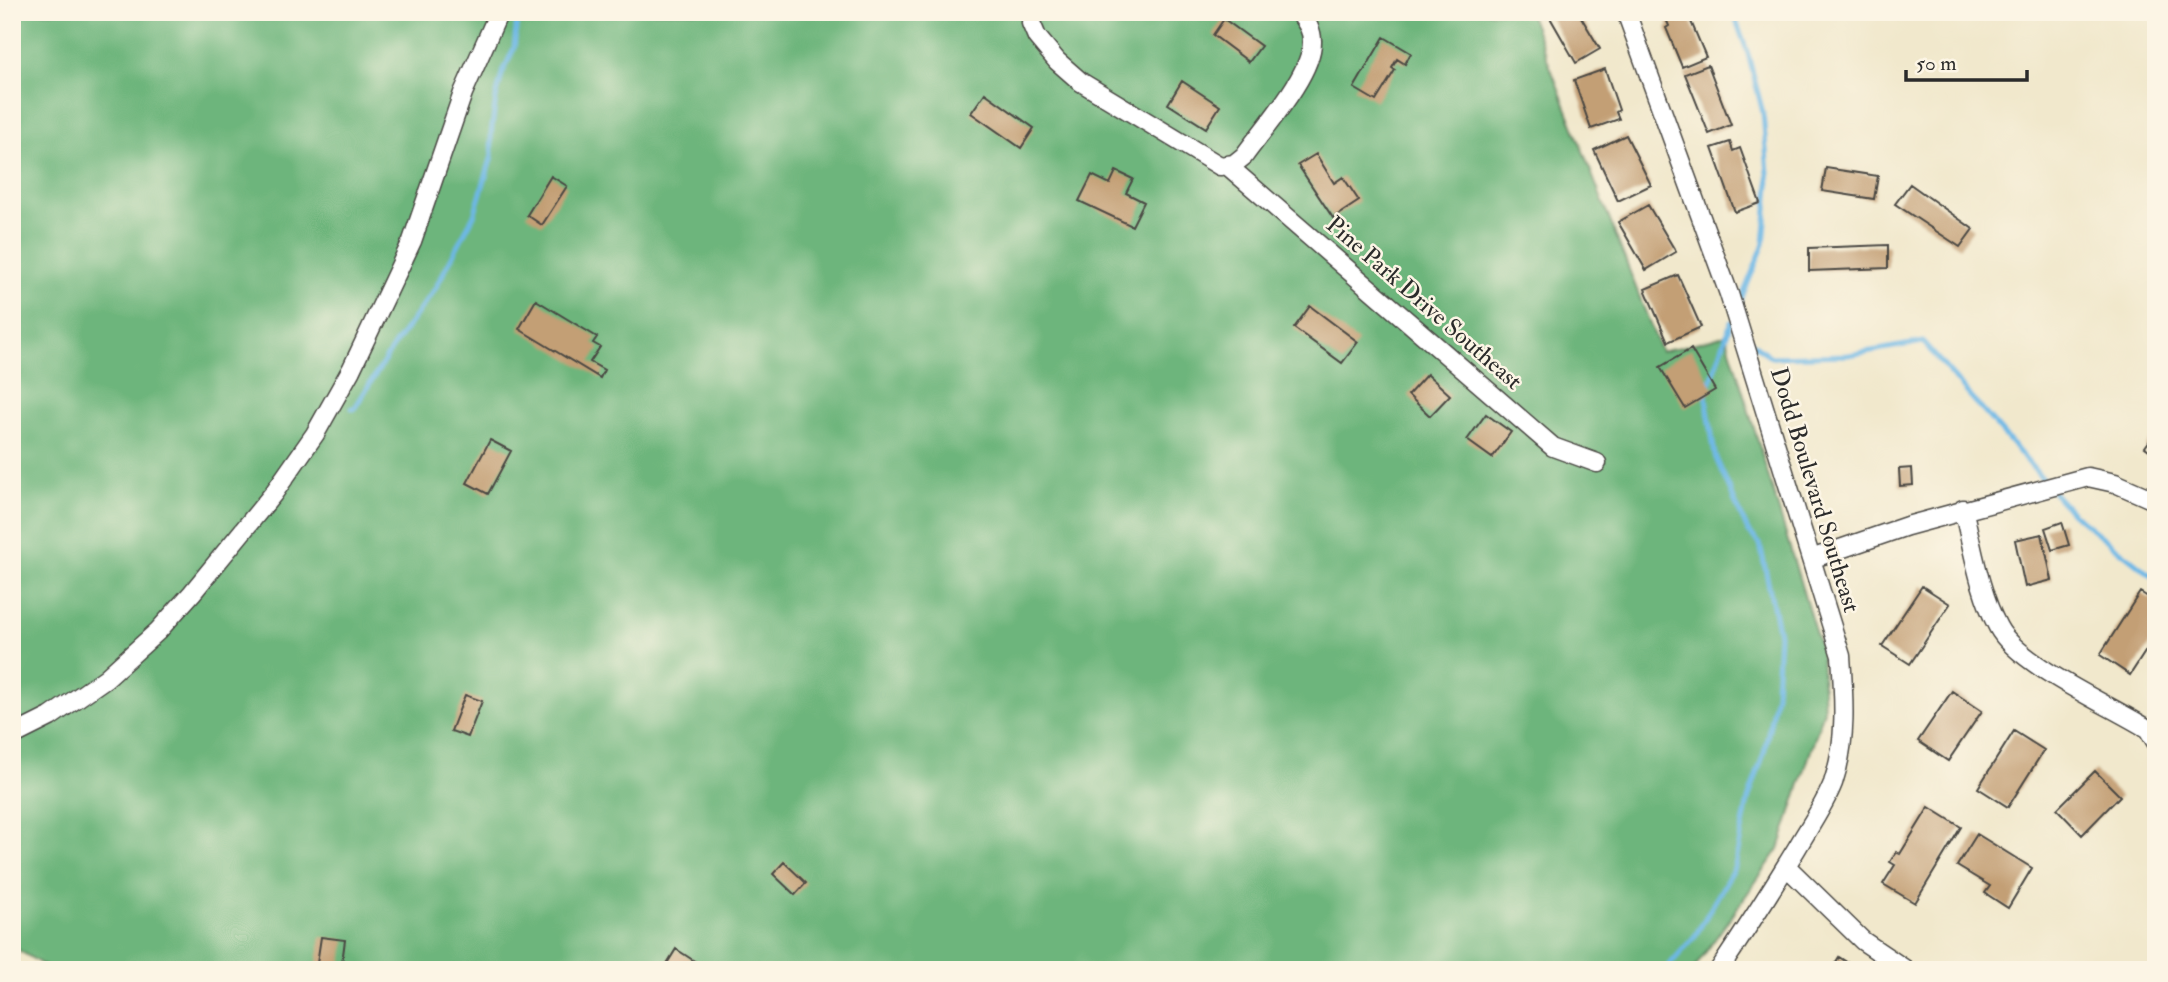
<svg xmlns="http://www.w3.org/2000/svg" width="2168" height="982" viewBox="0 0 2168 982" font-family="'IM FELL Double Pica',serif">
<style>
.forest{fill:#6db57b;stroke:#4c7053;stroke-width:2}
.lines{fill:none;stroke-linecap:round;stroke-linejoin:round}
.stream{stroke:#6db8e6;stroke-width:5}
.building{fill:#c39f75}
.minor-casing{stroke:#494743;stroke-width:21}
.minor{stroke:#fff;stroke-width:18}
.labels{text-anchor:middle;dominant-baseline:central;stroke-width:5;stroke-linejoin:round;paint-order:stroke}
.street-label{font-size:24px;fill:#2b2b2b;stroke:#fcf5e5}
</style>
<rect width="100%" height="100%" fill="#fcf5e5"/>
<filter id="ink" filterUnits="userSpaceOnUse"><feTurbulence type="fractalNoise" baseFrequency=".0143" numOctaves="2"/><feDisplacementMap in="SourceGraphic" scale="14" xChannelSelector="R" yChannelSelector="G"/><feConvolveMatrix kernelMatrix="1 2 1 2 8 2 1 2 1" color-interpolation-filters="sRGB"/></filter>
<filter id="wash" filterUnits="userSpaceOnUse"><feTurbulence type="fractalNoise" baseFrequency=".00686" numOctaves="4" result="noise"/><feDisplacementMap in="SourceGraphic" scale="28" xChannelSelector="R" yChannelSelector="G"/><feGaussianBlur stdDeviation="1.57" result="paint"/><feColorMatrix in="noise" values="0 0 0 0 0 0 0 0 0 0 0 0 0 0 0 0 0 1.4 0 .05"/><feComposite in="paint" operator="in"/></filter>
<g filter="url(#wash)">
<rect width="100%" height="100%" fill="#f1e8cc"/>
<path class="forest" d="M 12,12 L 1529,12 L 1661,352 L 1726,335 L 1821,651 L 1824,710 L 1779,849 L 1693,970 L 51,970 L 12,946 Z"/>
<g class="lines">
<path class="stream" d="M 1733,12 L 1748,54 L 1763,113 L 1769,186 L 1764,244 L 1738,307
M 1748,340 L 1771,357 L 1848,355 L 1923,342 L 2046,483
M 352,408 L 354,409 L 395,344 L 435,289 L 474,215 L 492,156 L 491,134 L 496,98 L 502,74 L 514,48 L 518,12
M 2052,491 L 2072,513 L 2156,579
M 1665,970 L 1695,936 L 1735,866 L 1748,800 L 1764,753 L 1776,694 L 1779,634 L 1760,544 L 1748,531 L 1715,456 L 1706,396 L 1731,322"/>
</g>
<g id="blocks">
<path class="building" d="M 1551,12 L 1578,12 L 1600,49 L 1576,63 L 1548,14 Z
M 1663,12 L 1687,12 L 1706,57 L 1682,67 L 1666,28 L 1669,26 Z
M 1224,19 L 1261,46 L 1249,62 L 1213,35 Z
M 1384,37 L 1411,53 L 1405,64 L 1397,59 L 1392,68 L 1395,70 L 1376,101 L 1354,88 Z
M 1708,65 L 1731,125 L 1709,134 L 1685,74 Z
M 1605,69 L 1619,110 L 1616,112 L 1619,119 L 1591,129 L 1574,80 Z
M 1182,81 L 1220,106 L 1206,128 L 1168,104 Z
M 985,93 L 1034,128 L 1021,148 L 971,113 Z
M 1626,135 L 1651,185 L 1618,201 L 1594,150 Z
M 1730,142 L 1733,151 L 1740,148 L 1760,203 L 1735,212 L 1712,148 Z
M 1316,154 L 1334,183 L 1343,177 L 1359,201 L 1333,218 L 1298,165 Z
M 1826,168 L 1878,176 L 1874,199 L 1822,191 Z
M 1116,171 L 1133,179 L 1126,193 L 1144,202 L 1132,226 L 1079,201 L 1092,175 L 1110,184 Z
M 551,176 L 567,186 L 542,225 L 527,215 Z
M 1910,184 L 1973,229 L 1960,247 L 1895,204 Z
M 1648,205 L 1676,252 L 1646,270 L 1618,222 Z
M 1888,245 L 1888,268 L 1809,271 L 1809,248 Z
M 1678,275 L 1701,327 L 1668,342 L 1645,289 Z
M 536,300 L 597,337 L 593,343 L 600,347 L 590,362 L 604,370 L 600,378 L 519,329 Z
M 1310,306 L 1358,342 L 1342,363 L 1294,328 Z
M 1691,349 L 1715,390 L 1685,408 L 1660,367 Z
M 1427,374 L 1450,395 L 1430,416 L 1408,395 Z
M 1486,414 L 1511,432 L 1492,458 L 1467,440 Z
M 2156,432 L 2156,455 L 2145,447 Z
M 490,440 L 511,451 L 488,494 L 467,483 Z
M 1912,468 L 1913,485 L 1900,486 L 1899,469 Z
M 2062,522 L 2069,545 L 2052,550 L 2045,528 Z
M 2042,534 L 2052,580 L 2025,587 L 2015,540 Z
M 1922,586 L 1950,604 L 1910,664 L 1882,646 Z
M 2140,592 L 2156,602 L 2156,635 L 2130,675 L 2100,655 Z
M 1952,691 L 1982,711 L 1948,761 L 1918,741 Z
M 465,695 L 482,701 L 468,737 L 451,731 Z
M 2014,731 L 2044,750 L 2008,807 L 1978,788 Z
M 2095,771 L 2120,796 L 2082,835 L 2057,809 Z
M 1929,807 L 1961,827 L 1915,903 L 1883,884 L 1895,865 L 1890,862 L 1896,852 L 1900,854 Z
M 1977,834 L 2032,868 L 2008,908 L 1985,893 L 1990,886 L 1957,866 Z
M 784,862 L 806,883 L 795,895 L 773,874 Z
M 321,937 L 345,940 L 341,970 L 316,970 Z
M 676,949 L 699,964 L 696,970 L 663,970 Z
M 1839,957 L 1859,970 L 1831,970 Z"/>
</g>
</g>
<g filter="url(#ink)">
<use href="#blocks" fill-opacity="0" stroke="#494743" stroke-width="2"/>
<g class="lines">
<g class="minor-casing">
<path id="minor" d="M 1032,12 L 1031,23 L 1037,37 L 1057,61 L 1081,82 L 1220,166 L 1234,164 L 1244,156 C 1263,129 1313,74 1312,41 C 1312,29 1306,22 1299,12
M 1626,12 L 1729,294 L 1841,656 C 1844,698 1847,742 1833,783 C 1824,806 1809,827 1797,848 C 1772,889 1746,930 1719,970
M 1228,166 L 1553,447 L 1597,463
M 1963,509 C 1973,548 1979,592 1998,627 C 2018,665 2110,705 2148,729 L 2156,742
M 1811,559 L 1907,526 L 2088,477 L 2115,483 L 2156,501
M 12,736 L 50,717 L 106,678 L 158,631 L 192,593 L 273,494 L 315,434 L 351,370 L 412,241 L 463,93 L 499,12
M 1786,866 L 1863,941 L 1906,970"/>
</g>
<use href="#minor" class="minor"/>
</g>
</g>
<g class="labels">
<g class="street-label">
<text transform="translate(1424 303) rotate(41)">Pine Park Drive Southeast</text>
<text transform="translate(1815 490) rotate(73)">Dodd Boulevard Southeast</text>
</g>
</g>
<rect width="2168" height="982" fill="none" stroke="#fcf5e5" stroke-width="42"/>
<path d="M1906 70v10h121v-10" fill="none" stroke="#2b2b2b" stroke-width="3.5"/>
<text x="1916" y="70" font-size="21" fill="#2b2b2b" stroke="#fcf5e5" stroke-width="5" paint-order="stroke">50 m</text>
</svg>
